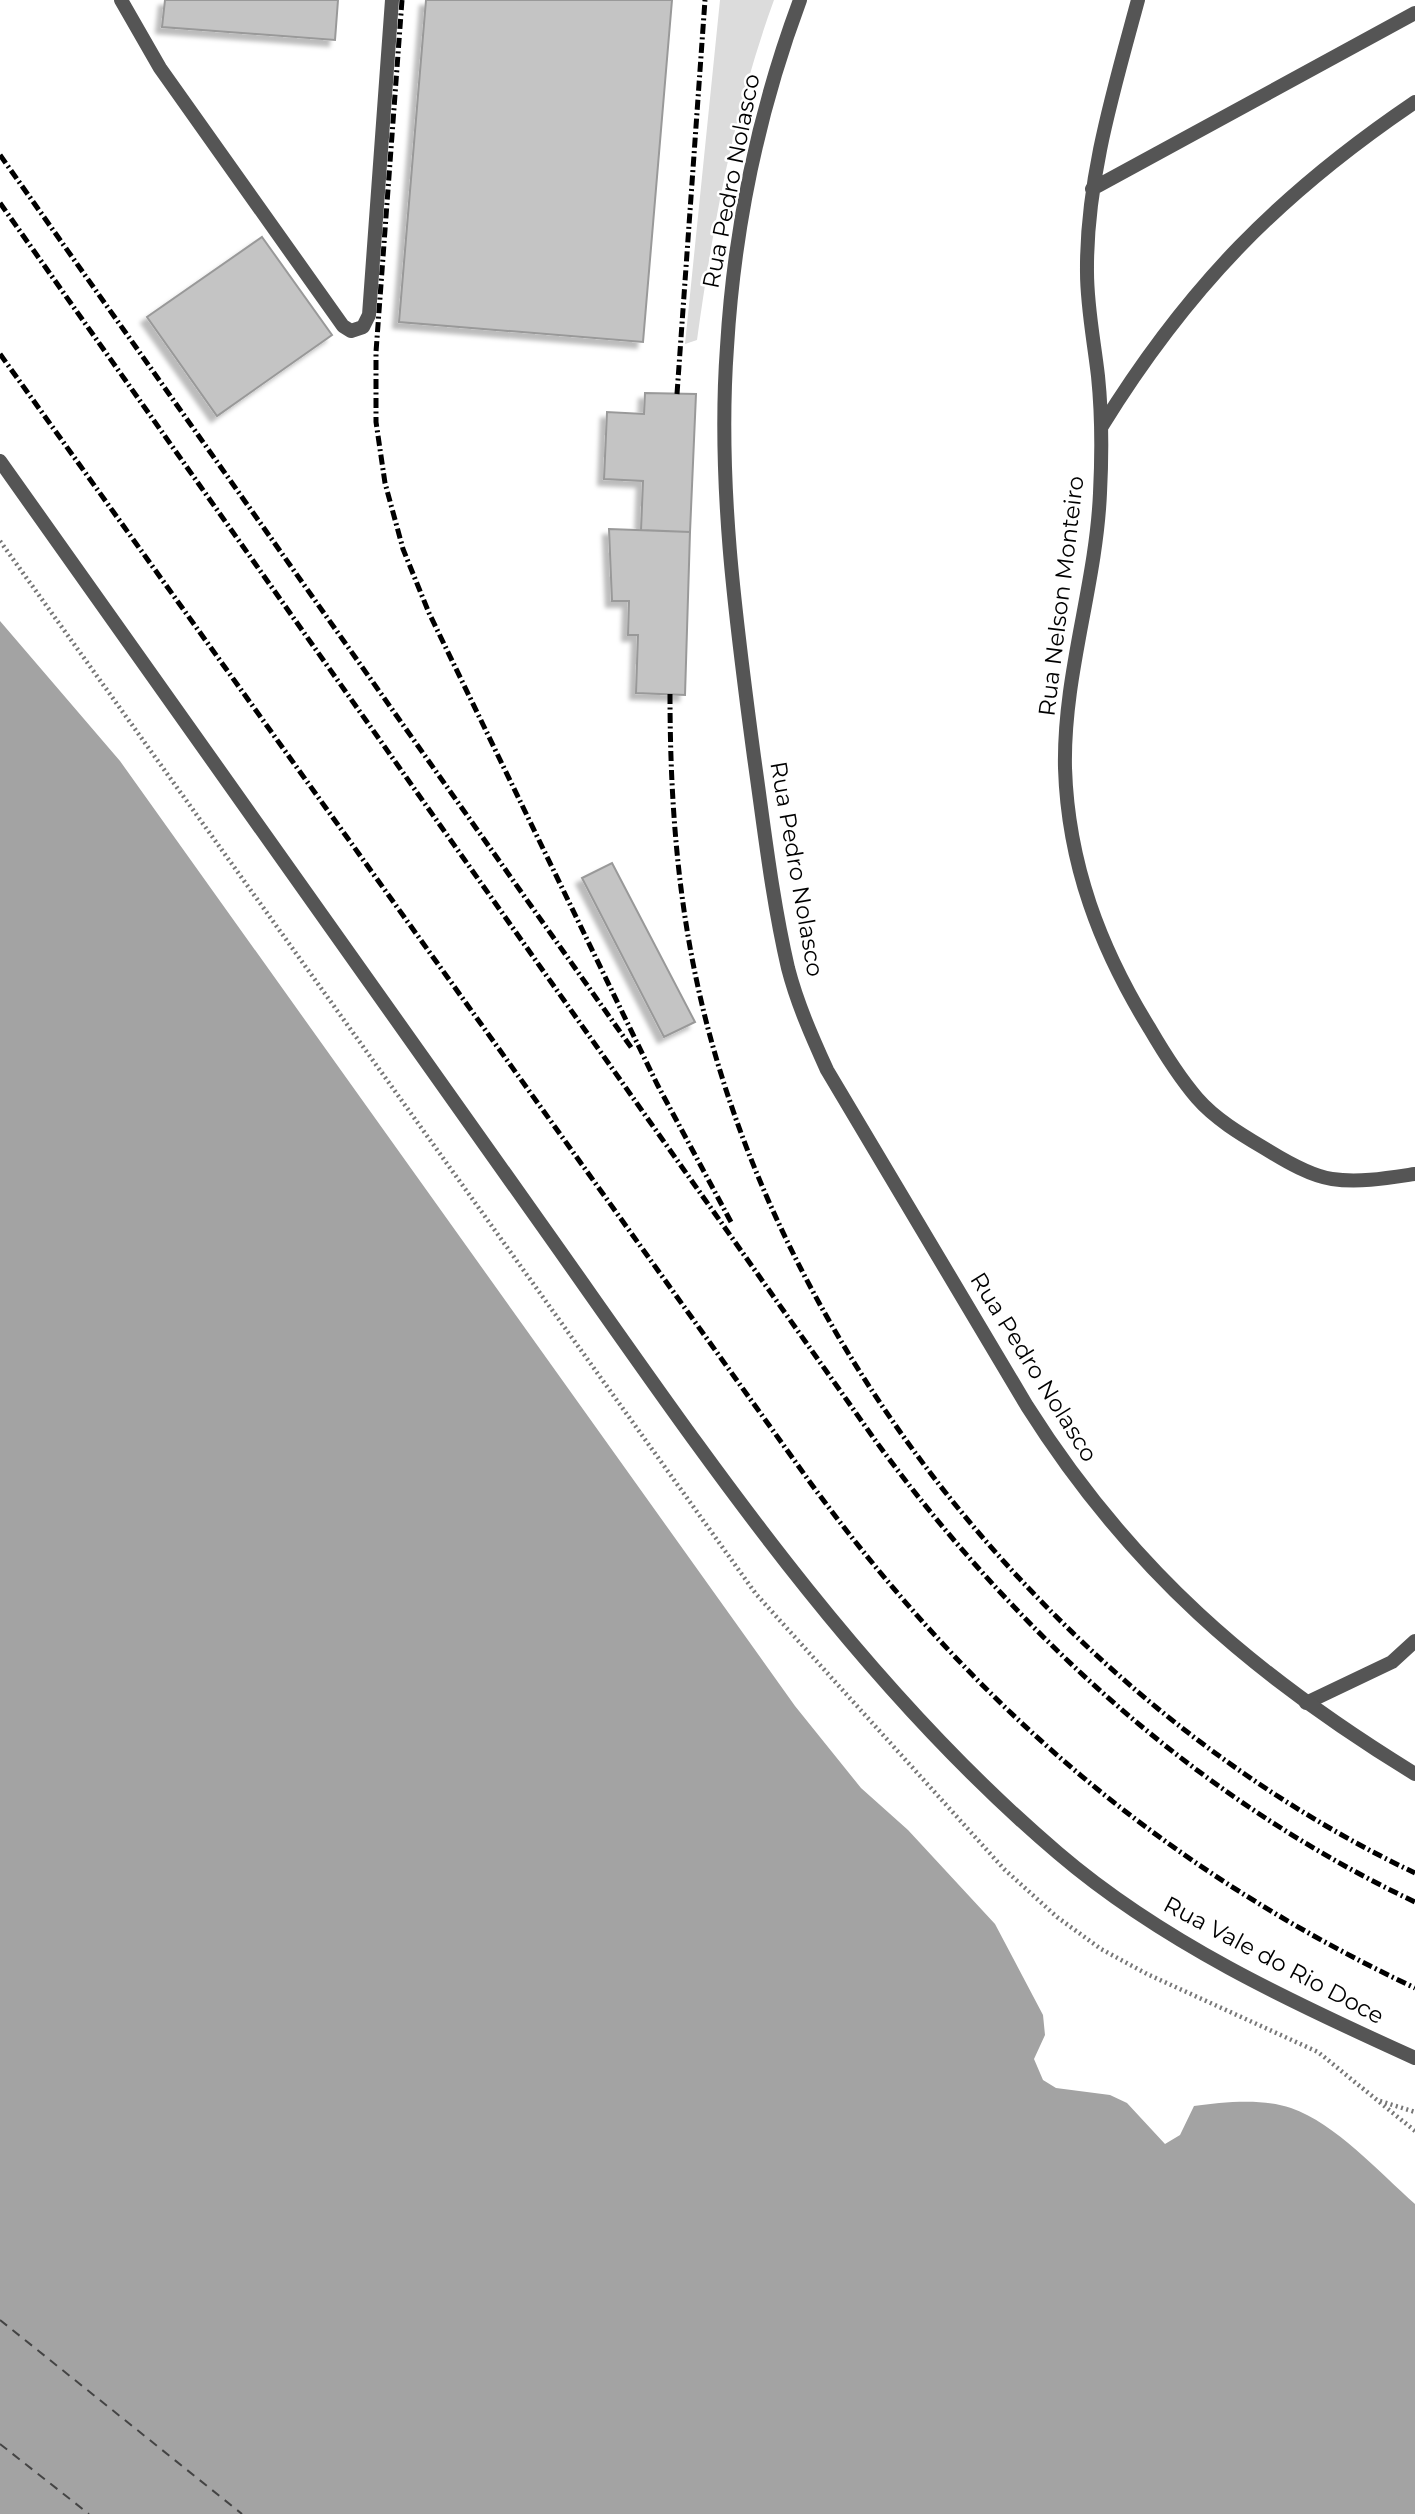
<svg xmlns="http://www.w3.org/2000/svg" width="1415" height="2514" viewBox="0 0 1415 2514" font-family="Montserrat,sans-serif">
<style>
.green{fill:#dcdcdc}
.water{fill:#a3a3a3}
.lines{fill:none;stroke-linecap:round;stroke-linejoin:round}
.ferry{stroke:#444;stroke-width:2;stroke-dasharray:9 7;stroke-linecap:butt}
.building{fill:#c4c4c4;stroke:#999;stroke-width:2;filter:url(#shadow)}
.path{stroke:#777;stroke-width:4.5;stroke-dasharray:2 3.5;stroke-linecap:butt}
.service{stroke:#555;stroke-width:14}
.minor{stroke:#555;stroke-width:14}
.tertiary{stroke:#555;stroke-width:14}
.rail{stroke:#000;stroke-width:5;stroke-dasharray:10 3.5 2 3.5;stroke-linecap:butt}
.labels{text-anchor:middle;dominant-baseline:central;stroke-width:5;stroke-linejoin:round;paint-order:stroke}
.street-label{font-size:23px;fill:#000;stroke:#fff}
</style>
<defs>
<filter id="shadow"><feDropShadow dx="-6" dy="6" stdDeviation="2" flood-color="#0004"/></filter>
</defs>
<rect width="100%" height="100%" fill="#fff"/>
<path class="green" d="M 720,0 L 774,0 C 734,110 713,224 697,340 L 685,344 Z"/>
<path class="water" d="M 0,621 L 120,761 L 795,1706 L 861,1788 L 908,1830 L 995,1924 L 1043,2015 L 1045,2035 L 1034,2059 L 1043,2080 L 1056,2088 L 1110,2095 L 1127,2103 L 1165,2144 L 1180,2135 L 1194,2106 C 1223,2102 1263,2098 1291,2108 C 1335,2123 1380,2173 1415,2204 L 1415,2514 L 0,2514 Z"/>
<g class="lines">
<path class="ferry" d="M 0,2320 L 242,2514
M 0,2444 L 89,2514"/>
</g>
<path class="building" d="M 165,0 L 338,0 L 335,40 L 162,27 Z
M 426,0 L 672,0 L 643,342 L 399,322 Z
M 262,237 L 332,335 L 217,416 L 147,317 Z
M 645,393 L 696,394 L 690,532 L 641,530 L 643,481 L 604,479 L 607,412 L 644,414 Z
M 609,529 L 690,532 L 685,695 L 636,693 L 638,635 L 628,635 L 629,601 L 612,601 Z
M 612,863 L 695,1022 L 664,1037 L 582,878 Z"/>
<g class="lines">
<path class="path" d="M 0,541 L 756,1594 L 1004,1869 L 1057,1917 L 1101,1949 L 1147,1974 L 1318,2052 L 1415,2131
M 1380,2101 L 1415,2112"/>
<path class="service" d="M 121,0 L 160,68 L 343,326 L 351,331 L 363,327 L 369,315 L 392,0"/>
<path class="minor" d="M 1138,0 C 1114,89 1086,180 1087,272 C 1087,307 1094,341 1098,376 C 1102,415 1102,454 1100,493 C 1096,586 1063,675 1065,768 C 1068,864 1100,948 1150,1029 C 1164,1053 1179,1077 1197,1098 C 1216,1120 1244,1136 1269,1151 C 1287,1162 1311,1176 1332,1179 C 1359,1183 1388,1178 1415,1174
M 1092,189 L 1415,13
M 1102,426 C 1188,287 1279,194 1415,102
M 1306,1703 L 1392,1662 L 1415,1641"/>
<path class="tertiary" d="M 800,0 C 759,110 734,230 727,347 C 717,483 736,622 754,757 C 764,827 772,899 788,968 C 797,1003 812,1037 827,1070 L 1027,1406 C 1130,1569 1252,1674 1415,1774
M 0,461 C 180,715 361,970 541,1224 C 697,1444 851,1677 1058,1853 C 1162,1942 1291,2002 1415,2058"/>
<path class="rail" d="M 402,0 L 376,352 L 376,422 L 385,483 L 403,549 L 429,613 L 657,1084 L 731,1222
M 0,155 L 633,1050
M 0,203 L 875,1440 C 1017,1634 1196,1798 1415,1902
M 0,354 L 812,1485 C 976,1708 1164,1869 1415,1988
M 677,394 L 705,0
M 670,694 C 670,788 676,881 695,973 C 773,1352 1068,1708 1415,1873"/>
</g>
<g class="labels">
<g class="street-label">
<text transform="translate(731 181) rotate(-79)">Rua Pedro Nolasco</text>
<text transform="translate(1061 596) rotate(-83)">Rua Nelson Monteiro</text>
<text transform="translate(797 869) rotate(80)">Rua Pedro Nolasco</text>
<text transform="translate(1034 1367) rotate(58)">Rua Pedro Nolasco</text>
<text transform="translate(1274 1960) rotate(28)">Rua Vale do Rio Doce</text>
</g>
</g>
</svg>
